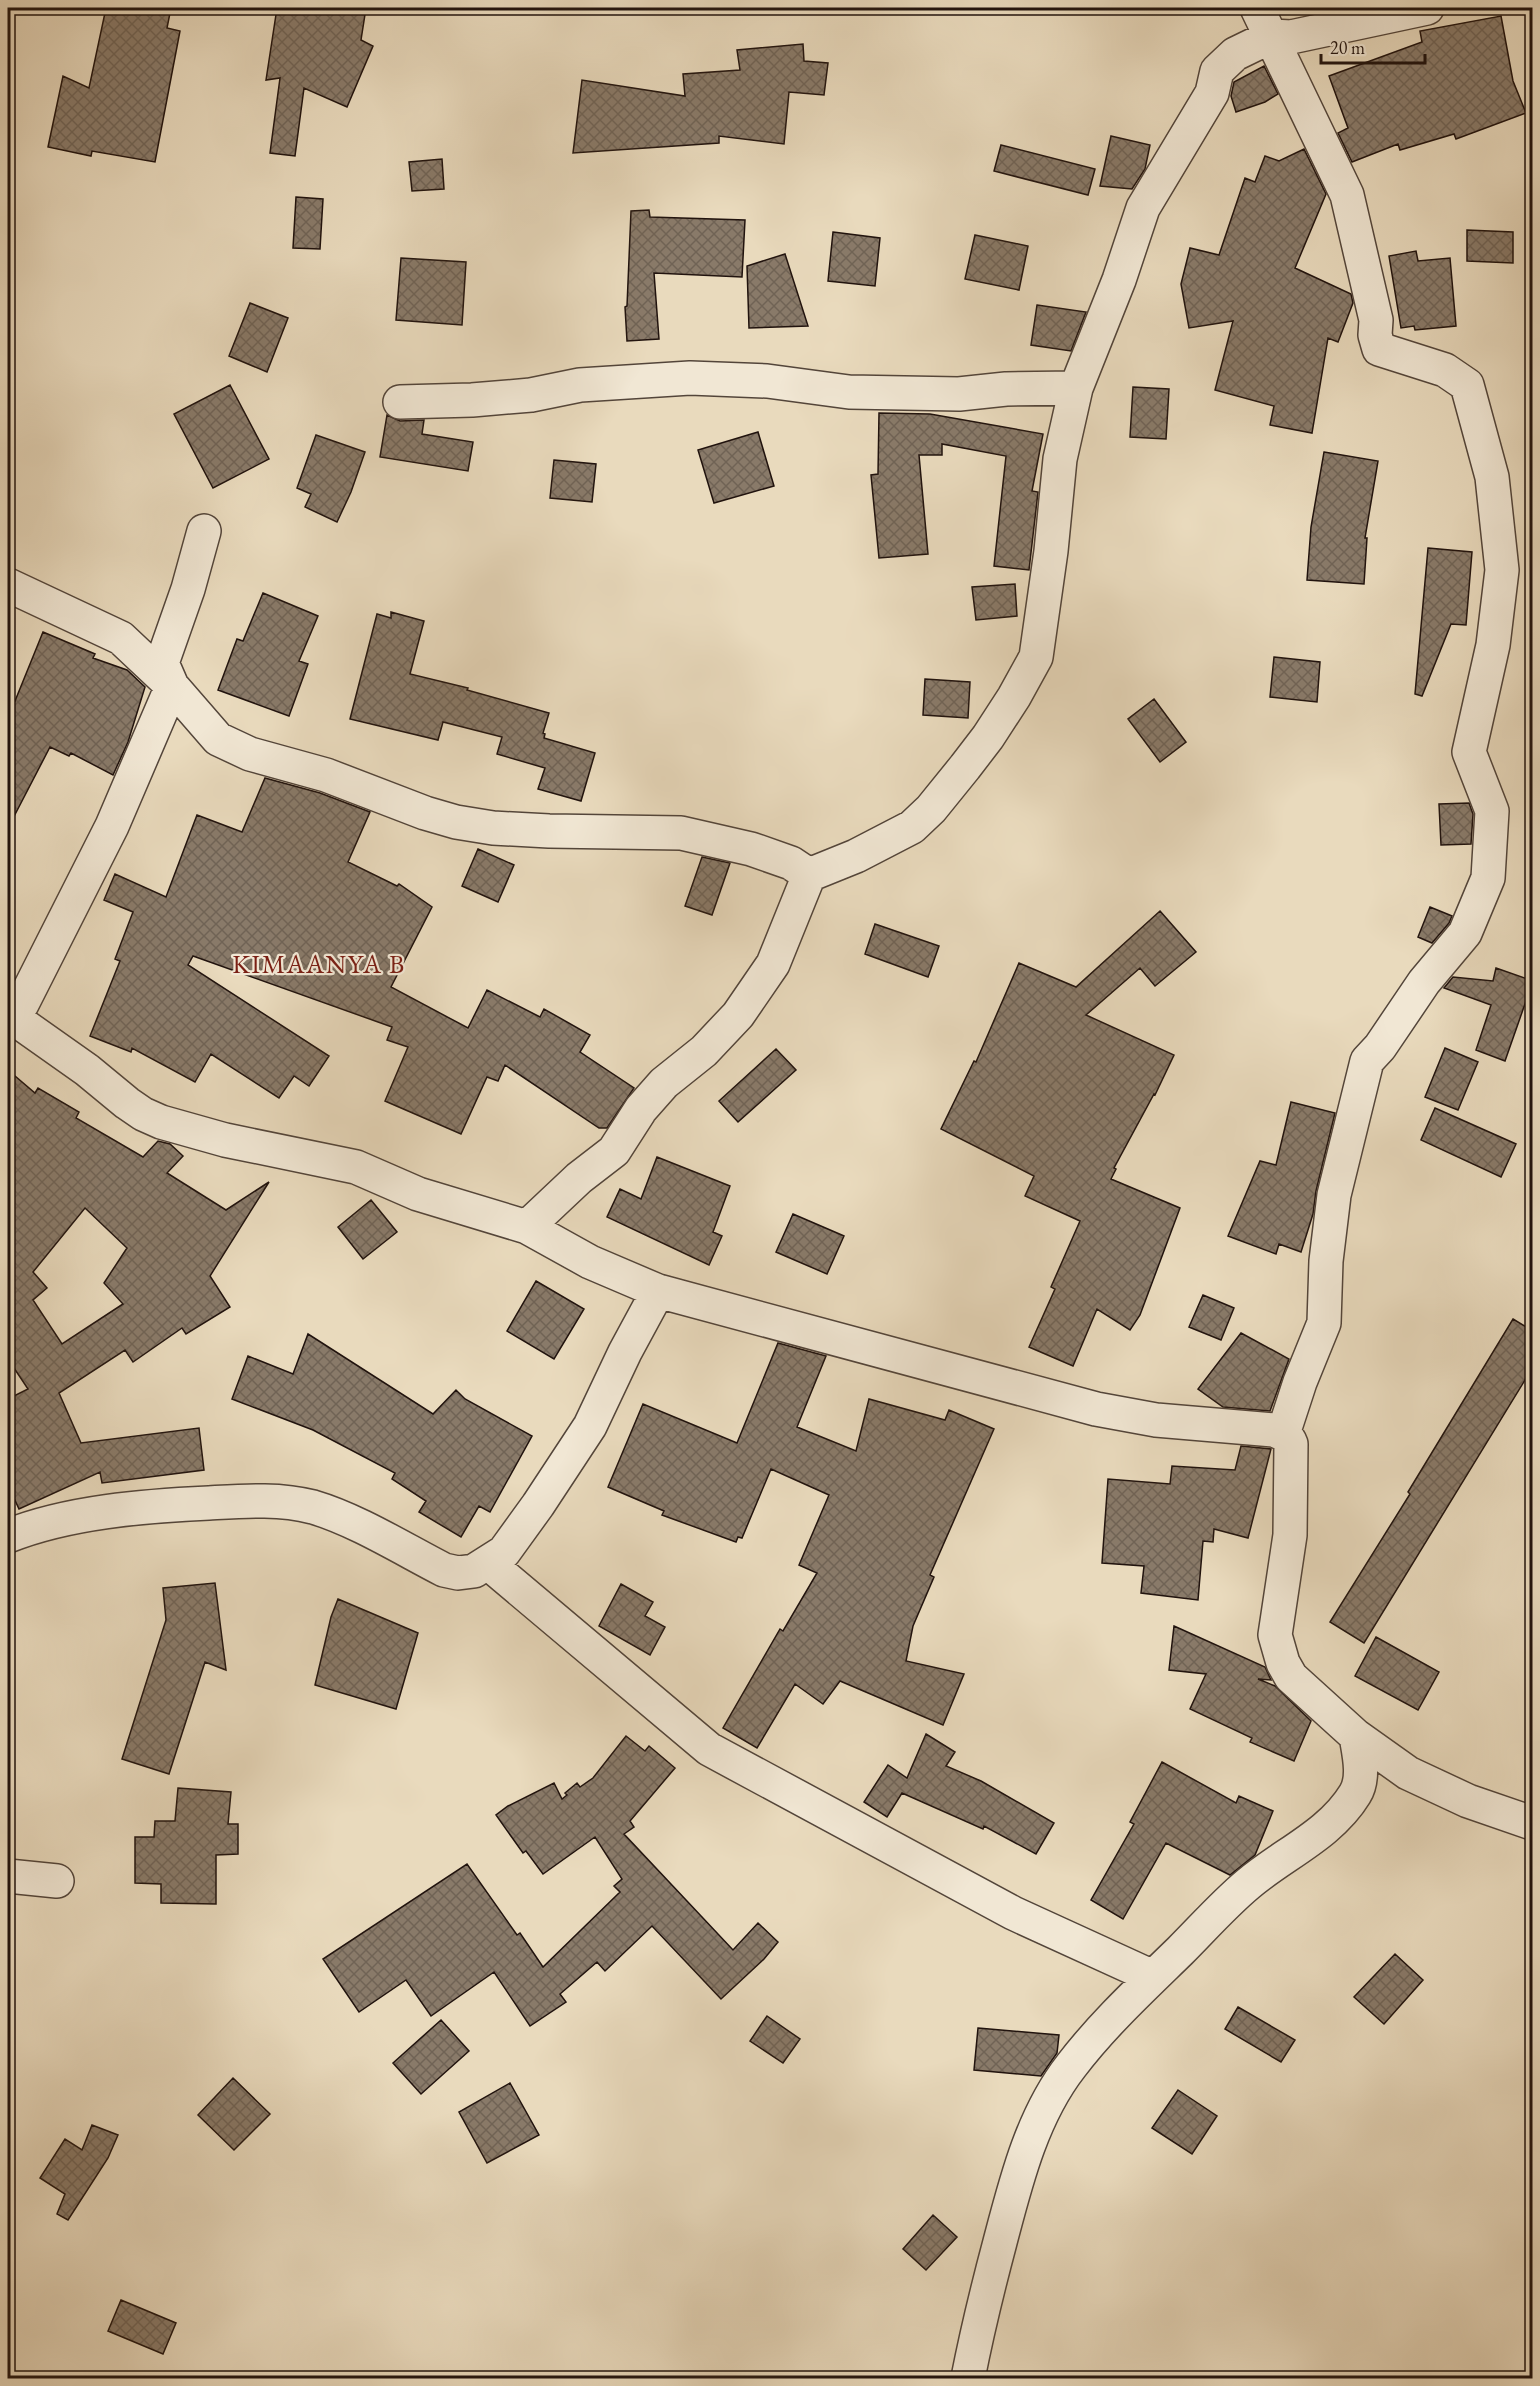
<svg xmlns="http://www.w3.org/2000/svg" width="1540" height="2386" viewBox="0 0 1540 2386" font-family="'EB Garamond',serif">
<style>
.building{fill:url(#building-cross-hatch);stroke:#21130e;stroke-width:1.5;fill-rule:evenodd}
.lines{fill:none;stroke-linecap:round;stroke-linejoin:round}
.minor-casing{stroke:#53453a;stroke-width:36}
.minor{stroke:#f1e7d4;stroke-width:33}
.labels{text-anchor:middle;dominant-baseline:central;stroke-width:4.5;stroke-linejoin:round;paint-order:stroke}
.quarter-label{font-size:26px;letter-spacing:1.5px;fill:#7a1f14;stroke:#f1e7d4}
</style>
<defs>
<pattern id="building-cross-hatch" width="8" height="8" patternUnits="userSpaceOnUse" patternTransform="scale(1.5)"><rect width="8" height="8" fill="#897a69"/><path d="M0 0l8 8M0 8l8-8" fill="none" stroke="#706355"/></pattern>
</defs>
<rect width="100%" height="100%" fill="#e9dabd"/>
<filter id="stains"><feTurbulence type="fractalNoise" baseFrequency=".00333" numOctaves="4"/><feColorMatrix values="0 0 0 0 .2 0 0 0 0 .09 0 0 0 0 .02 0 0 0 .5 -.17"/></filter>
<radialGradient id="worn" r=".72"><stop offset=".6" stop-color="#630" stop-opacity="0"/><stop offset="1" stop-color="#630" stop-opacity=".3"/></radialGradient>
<path class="building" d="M 106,8 L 171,8 L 167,28 L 180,31 L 155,162 L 92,151 L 91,156 L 48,147 L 63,76 L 89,88 Z
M 277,8 L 366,8 L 361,40 L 373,46 L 347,107 L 304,88 L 295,156 L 270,153 L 280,78 L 266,80 Z
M 1501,16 L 1513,81 L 1526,113 L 1456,139 L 1454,134 L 1400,150 L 1398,144 L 1352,162 L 1338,133 L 1348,128 L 1329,76 L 1422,42 L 1420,31 Z
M 803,44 L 804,61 L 828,63 L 824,95 L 789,92 L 784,144 L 719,136 L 719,143 L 573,153 L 582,80 L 685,96 L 683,74 L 740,70 L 737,50 Z
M 1264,66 L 1278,94 L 1265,102 L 1236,112 L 1231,96 L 1234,82 Z
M 1111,136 L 1150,145 L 1145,169 L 1132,189 L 1100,186 Z
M 1001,145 L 1095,169 L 1088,195 L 994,171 Z
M 1304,149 L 1326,194 L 1295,268 L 1351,294 L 1353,303 L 1338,342 L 1328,338 L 1312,433 L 1270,425 L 1274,406 L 1215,390 L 1233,321 L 1189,328 L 1181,284 L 1190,248 L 1219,255 L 1245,178 L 1255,182 L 1265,156 L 1279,161 Z
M 442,159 L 444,189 L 412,191 L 409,162 Z
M 296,197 L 323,199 L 320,249 L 293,248 Z
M 649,210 L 650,217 L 745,220 L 742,277 L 654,273 L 659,339 L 627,341 L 625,307 L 627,306 L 631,211 Z
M 1467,230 L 1513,232 L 1513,263 L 1467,261 Z
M 833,232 L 880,238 L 875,286 L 828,281 Z
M 975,235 L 1028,246 L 1019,290 L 965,279 Z
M 1416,251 L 1418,261 L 1450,258 L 1456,326 L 1415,330 L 1414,326 L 1401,328 L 1389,256 Z
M 785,254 L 808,326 L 749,328 L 747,266 Z
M 401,258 L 466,262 L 462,325 L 396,320 Z
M 250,303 L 288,318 L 267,372 L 229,356 Z
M 1037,305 L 1086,312 L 1071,351 L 1031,345 Z
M 230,385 L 269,459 L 213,488 L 174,414 Z
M 1133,387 L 1169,389 L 1166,439 L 1130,437 Z
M 879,413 L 930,414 L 1043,434 L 1032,491 L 1038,492 L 1029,570 L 994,566 L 1006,456 L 942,444 L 942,455 L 919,455 L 928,554 L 879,558 L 871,475 L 878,474 Z
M 387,415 L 400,421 L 424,420 L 422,434 L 473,442 L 468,471 L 380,457 Z
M 758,432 L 774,486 L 714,503 L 698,450 Z
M 316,435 L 365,452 L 351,492 L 337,522 L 305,507 L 311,494 L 297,488 Z
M 1324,452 L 1378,461 L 1365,538 L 1367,538 L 1364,584 L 1307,580 L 1311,527 Z
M 554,460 L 596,464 L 592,502 L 550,498 Z
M 1428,548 L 1472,552 L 1466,625 L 1451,624 L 1422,696 L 1415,694 Z
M 1015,584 L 1017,616 L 976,620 L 972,587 Z
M 263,593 L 318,616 L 299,661 L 308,664 L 289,716 L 218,690 L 237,639 L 243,641 Z
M 391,612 L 424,621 L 410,674 L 468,688 L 467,690 L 549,713 L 543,733 L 545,734 L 544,738 L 595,753 L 581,801 L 538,789 L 545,768 L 497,754 L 502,737 L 443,722 L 438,740 L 350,719 L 377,614 L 391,618 Z
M 43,632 L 95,654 L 93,658 L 127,670 L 145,687 L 128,742 L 113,775 L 71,753 L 69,756 L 50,747 L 8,828 L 8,698 L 15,701 Z
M 1274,657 L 1320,662 L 1317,702 L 1270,697 Z
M 925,679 L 970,682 L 968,718 L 923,715 Z
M 1154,699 L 1186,742 L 1160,762 L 1128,719 Z
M 265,778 L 320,793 L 370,812 L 348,862 L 397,886 L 399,884 L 432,907 L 391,987 L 468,1028 L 487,990 L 540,1017 L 544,1009 L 590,1035 L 580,1052 L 634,1088 L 607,1128 L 599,1128 L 505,1065 L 498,1081 L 487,1077 L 461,1134 L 385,1101 L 408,1047 L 387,1040 L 392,1027 L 193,956 L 188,965 L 329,1056 L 309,1086 L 294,1076 L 279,1098 L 211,1054 L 195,1082 L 132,1048 L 131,1052 L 90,1036 L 120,961 L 115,959 L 133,912 L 104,900 L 115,874 L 166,897 L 197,815 L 242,832 Z
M 1469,803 L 1473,814 L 1471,844 L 1441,845 L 1439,804 Z
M 478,849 L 514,865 L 498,902 L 462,886 Z
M 702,857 L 730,863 L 712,915 L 685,906 Z
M 1430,907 L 1452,916 L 1449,923 L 1432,943 L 1418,937 Z
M 1160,911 L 1196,952 L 1155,986 L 1140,968 L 1086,1015 L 1174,1055 L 1155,1095 L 1154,1094 L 1114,1168 L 1116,1169 L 1111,1179 L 1180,1208 L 1140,1315 L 1130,1330 L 1097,1309 L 1073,1366 L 1029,1347 L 1055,1289 L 1051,1287 L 1080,1221 L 1025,1196 L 1034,1176 L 941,1129 L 974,1061 L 976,1062 L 1019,963 L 1076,987 Z
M 875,924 L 939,946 L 928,977 L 865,954 Z
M 1496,968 L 1533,981 L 1505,1061 L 1476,1050 L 1491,1005 L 1444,988 L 1453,977 L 1493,981 Z
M 1445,1048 L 1478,1062 L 1458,1110 L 1425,1097 Z
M 776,1049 L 796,1070 L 738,1122 L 719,1101 Z
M 8,1070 L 35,1093 L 38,1088 L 79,1112 L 76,1118 L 143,1157 L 158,1141 L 170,1144 L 183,1156 L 167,1173 L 226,1210 L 269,1182 L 210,1276 L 230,1307 L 186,1334 L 182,1328 L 133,1362 L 125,1350 L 59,1393 L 81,1443 L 199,1428 L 204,1470 L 102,1483 L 100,1472 L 19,1509 L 8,1485 L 8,1399 L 28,1389 L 8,1359 ZM 85,1208 L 127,1248 L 104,1283 L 123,1304 L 62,1344 L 33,1300 L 47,1288 L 33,1272 Z
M 1291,1102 L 1335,1113 L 1316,1191 L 1313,1214 L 1301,1252 L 1279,1244 L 1276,1254 L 1228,1236 L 1260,1161 L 1276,1165 Z
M 1435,1108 L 1516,1144 L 1501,1177 L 1421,1140 Z
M 657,1157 L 730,1186 L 713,1232 L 722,1236 L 709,1265 L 607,1217 L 620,1189 L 641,1199 Z
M 371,1200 L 397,1232 L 363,1259 L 338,1227 Z
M 793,1214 L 844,1236 L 827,1274 L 776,1252 Z
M 536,1281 L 584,1309 L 554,1359 L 507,1331 Z
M 1203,1295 L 1234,1308 L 1221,1340 L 1189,1327 Z
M 1513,1319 L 1533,1331 L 1533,1367 L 1364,1643 L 1330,1622 L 1410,1494 L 1408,1492 Z
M 1241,1333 L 1289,1359 L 1270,1411 L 1223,1407 L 1198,1389 Z
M 308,1334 L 433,1414 L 456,1390 L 465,1399 L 532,1436 L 490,1512 L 479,1506 L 461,1537 L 419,1512 L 426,1501 L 392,1479 L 395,1473 L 313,1430 L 232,1399 L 248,1356 L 293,1374 Z
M 778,1343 L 826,1356 L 797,1427 L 856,1451 L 869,1399 L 945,1420 L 949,1410 L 994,1429 L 930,1575 L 934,1577 L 913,1626 L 906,1661 L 964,1674 L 943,1725 L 840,1681 L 823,1704 L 795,1684 L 757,1748 L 723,1728 L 780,1629 L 783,1631 L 817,1573 L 799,1565 L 829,1495 L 771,1469 L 742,1538 L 738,1537 L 736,1542 L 662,1515 L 664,1511 L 608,1487 L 643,1404 L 737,1443 Z
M 1241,1446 L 1271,1449 L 1248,1538 L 1214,1529 L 1213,1542 L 1203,1541 L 1198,1600 L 1141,1593 L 1144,1566 L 1102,1563 L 1108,1479 L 1170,1484 L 1172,1466 L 1235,1470 Z
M 215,1583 L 226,1670 L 205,1662 L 169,1774 L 122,1759 L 166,1620 L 163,1588 Z
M 621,1584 L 653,1602 L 645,1616 L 665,1627 L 650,1655 L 599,1626 Z
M 338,1599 L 418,1633 L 396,1709 L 315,1685 L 331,1617 Z
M 1174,1626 L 1265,1667 L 1271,1680 L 1258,1679 L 1275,1686 L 1311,1721 L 1294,1761 L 1250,1742 L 1252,1738 L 1190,1709 L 1206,1674 L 1169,1670 Z
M 1376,1637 L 1439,1672 L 1418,1710 L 1355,1676 Z
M 926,1734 L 955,1752 L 946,1766 L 981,1781 L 1054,1823 L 1036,1854 L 984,1826 L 983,1829 L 902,1793 L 887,1817 L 864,1802 L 888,1765 L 907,1778 Z
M 626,1736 L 645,1751 L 649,1746 L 675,1768 L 630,1821 L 634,1827 L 624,1834 L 733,1950 L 758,1923 L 778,1942 L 764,1959 L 721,1999 L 652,1926 L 605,1971 L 597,1962 L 560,1994 L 566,2002 L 530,2026 L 494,1972 L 431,2016 L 406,1980 L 359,2012 L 323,1959 L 467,1864 L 517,1935 L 520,1933 L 543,1967 L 620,1892 L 614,1886 L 622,1879 L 595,1837 L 543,1874 L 526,1851 L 523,1853 L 496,1815 L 508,1806 L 554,1783 L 562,1799 L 567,1795 L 565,1793 L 577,1783 L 580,1787 L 593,1778 Z
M 1162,1762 L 1236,1803 L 1239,1796 L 1273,1811 L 1255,1855 L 1230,1875 L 1166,1843 L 1123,1919 L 1091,1900 L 1134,1824 L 1130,1822 Z
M 178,1788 L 231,1792 L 228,1824 L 238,1824 L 238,1854 L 216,1855 L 216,1904 L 161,1903 L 161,1884 L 135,1883 L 135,1837 L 154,1837 L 155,1821 L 175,1821 Z
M 1395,1954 L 1423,1980 L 1384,2024 L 1354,1997 Z
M 1238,2007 L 1295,2040 L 1281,2062 L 1225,2029 Z
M 767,2016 L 800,2039 L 783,2063 L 750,2041 Z
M 441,2020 L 469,2051 L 421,2094 L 393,2063 Z
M 978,2028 L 1059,2035 L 1057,2053 L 1041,2076 L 974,2070 Z
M 233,2078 L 270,2114 L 234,2150 L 198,2115 Z
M 510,2083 L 539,2135 L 487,2163 L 459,2112 Z
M 1178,2090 L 1217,2116 L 1192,2154 L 1152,2128 Z
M 92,2125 L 118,2135 L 108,2158 L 68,2220 L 57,2214 L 65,2194 L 40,2178 L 65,2139 L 82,2150 Z
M 933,2215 L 957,2237 L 926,2270 L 903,2249 Z
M 121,2300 L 176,2323 L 163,2354 L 108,2331 Z"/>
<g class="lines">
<g class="minor-casing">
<path id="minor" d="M 1257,8 L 1347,195 L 1376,320 L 1375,335 L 1379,349 L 1445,370 L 1467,385 L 1492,477 L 1502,570 L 1493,645 L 1469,752 L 1492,811 L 1488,878 L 1465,933 L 1424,982 L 1380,1047 L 1367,1061 L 1334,1195 L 1326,1261 L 1324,1323 L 1300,1382 L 1283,1434
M 400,402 L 472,400 L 531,395 L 580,385 L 690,378 L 767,381 L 849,392 L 959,394 L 1006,389 L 1076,388
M 204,531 L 188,589 L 162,663 L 172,686 L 112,826 L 22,1004 L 12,1017 L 87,1070 L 127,1103 L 143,1114 L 161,1122 L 225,1140 L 356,1167 L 418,1194 L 527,1227 L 590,1262 L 658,1291 L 1096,1409 L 1156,1420 L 1274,1430 C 1281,1433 1288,1435 1291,1444 L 1290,1535 L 1275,1635 L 1283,1663 L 1291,1677 L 1356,1736 L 1408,1773 L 1468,1801 L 1532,1823
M 8,585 L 121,638 L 172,686 L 218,739 L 250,754 L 326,775 L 425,813 L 456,822 L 493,828 L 549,831 L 681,833 L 751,849 L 791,863 L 809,875
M 527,1227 L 579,1178 L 614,1151 L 641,1109 L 664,1083 L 704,1051 L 738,1015 L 773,964 L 809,875 L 856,856 L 912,827 L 931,809 L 965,767 L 988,737 L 1014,697 L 1036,657 L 1051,551 L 1060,459 L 1076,388 L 1119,280 L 1143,208 L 1212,93 L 1217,71 L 1235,54 L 1272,36 L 1291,37 L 1427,8
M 8,1536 C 68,1512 144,1506 209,1503 C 243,1501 279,1498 313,1507 C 357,1520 403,1549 444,1570 L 458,1573 L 474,1571 L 504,1552 L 538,1505 L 590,1426 L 625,1352 L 658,1291
M 488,1563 L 709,1749 L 1013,1913 L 1153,1977
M 8,1876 L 57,1881
M 968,2378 C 977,2332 988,2287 1000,2242 C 1016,2181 1032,2116 1071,2066 C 1103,2024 1142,1988 1180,1951 C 1202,1929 1224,1904 1248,1884 C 1283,1854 1330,1835 1355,1794 C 1365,1778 1359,1754 1356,1736"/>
</g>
<use href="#minor" class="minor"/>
</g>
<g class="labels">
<g class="quarter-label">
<text x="319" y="964">KIMAANYA B</text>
</g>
</g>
<rect width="1540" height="2386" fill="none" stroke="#e9dabd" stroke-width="30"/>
<rect x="9" y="9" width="1522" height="2368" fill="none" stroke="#21130e" stroke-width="3"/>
<rect x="15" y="15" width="1510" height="2356" fill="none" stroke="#21130e" stroke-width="1.5"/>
<path d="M1321 54v9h104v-9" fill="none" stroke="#21130e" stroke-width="3"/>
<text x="1330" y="54" font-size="18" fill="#21130e" stroke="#f1e7d4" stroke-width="4.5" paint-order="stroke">20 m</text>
<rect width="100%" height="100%" filter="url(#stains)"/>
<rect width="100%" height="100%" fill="url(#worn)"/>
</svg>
